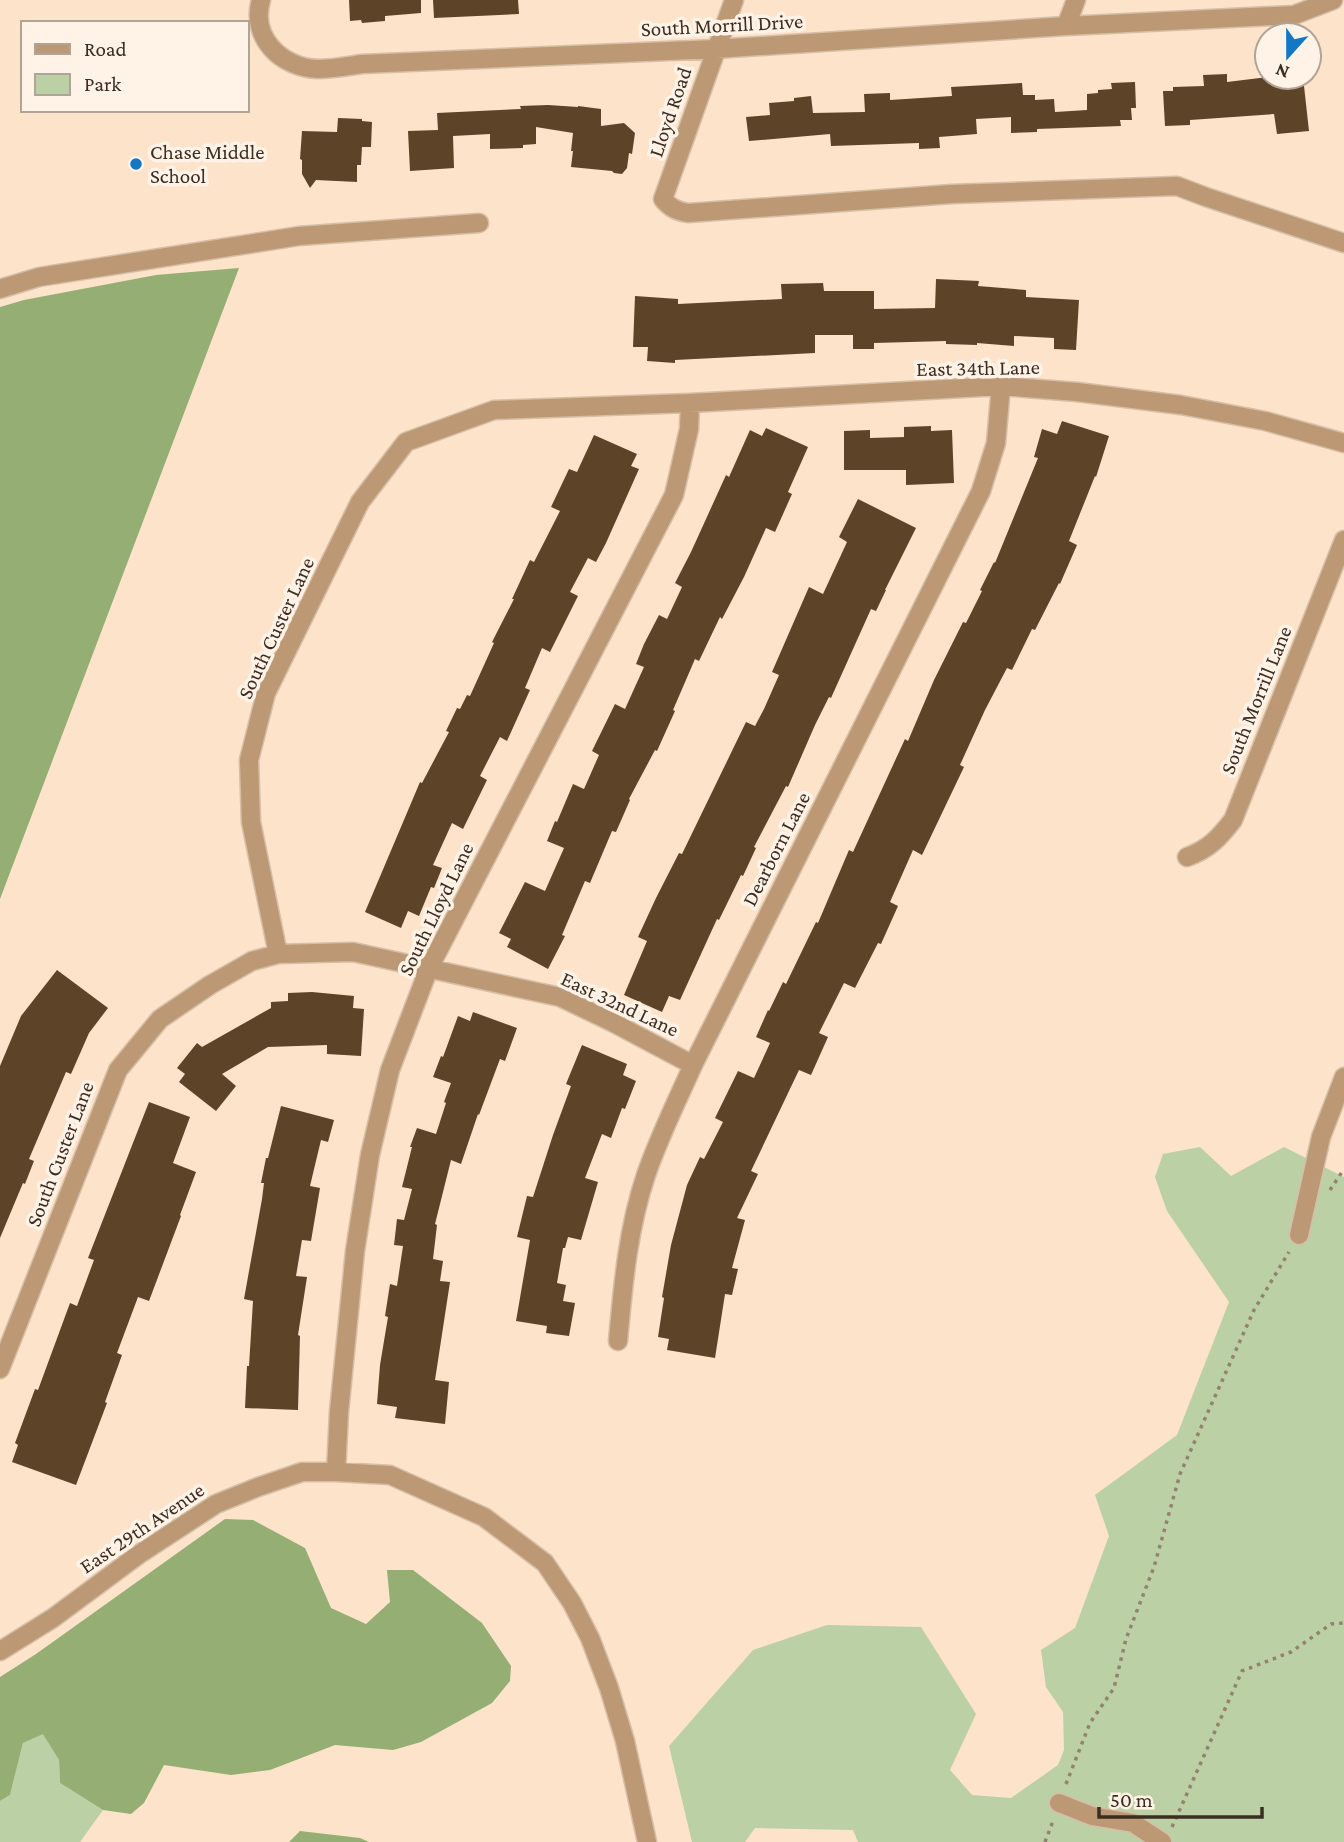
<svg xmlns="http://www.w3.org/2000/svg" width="1344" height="1842" viewBox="0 0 1344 1842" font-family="'Crimson Pro',serif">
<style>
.green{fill:#bcd0a5}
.forest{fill:#94ae73}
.building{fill:#5d4428}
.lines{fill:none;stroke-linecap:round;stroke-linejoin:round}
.minor-casing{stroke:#d5bfa7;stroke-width:21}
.path{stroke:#94826f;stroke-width:3.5;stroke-dasharray:3.5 5;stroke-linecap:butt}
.minor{stroke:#bc9974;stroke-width:18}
.poi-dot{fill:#1278c3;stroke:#fff2e6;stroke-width:2.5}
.labels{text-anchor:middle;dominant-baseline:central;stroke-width:7;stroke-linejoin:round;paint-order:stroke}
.street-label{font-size:21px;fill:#3a2e21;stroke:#fff2e6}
.poi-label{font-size:21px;fill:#3a2e21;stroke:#fff2e6;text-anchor:start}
</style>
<rect width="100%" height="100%" fill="#fce3c9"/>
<path class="green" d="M 1200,1147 L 1231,1176 L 1284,1147 L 1344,1177 L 1344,1842 L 858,1842 L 853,1830 L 755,1828 L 745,1842 L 692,1842 L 669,1746 L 753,1650 L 827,1625 L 921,1627 L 976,1714 L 950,1770 L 972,1795 L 1011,1798 L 1058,1765 L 1064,1750 L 1063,1712 L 1046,1687 L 1041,1650 L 1075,1628 L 1109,1536 L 1095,1495 L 1177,1435 L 1229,1302 L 1167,1211 L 1155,1177 L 1163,1154 Z
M 44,1733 L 59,1760 L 60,1783 L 103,1810 L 80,1842 L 0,1842 L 0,1801 L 10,1795 L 23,1743 Z"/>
<path class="forest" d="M 239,268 L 0,899 L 0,307 L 24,300 L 156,275 Z
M 225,1519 L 253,1520 L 305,1548 L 331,1608 L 366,1624 L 390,1602 L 387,1570 L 413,1570 L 482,1623 L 511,1666 L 510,1681 L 492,1703 L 421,1742 L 393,1750 L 335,1745 L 270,1770 L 231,1775 L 164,1765 L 144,1803 L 131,1814 L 103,1810 L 60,1783 L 59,1760 L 43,1734 L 23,1743 L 10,1795 L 0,1801 L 0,1677 L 36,1654 Z
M 300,1831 L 360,1838 L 369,1842 L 289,1842 Z"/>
<path class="building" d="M 349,0 L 421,0 L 421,13 L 385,16 L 385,21 L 362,23 L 361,20 L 350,21 Z
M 433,0 L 518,0 L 519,14 L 434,18 Z
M 1227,74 L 1227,82 L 1268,77 L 1303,77 L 1309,131 L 1277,134 L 1274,114 L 1190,120 L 1190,125 L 1165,126 L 1163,91 L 1173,91 L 1173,87 L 1204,86 L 1203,75 Z
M 1135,82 L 1136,108 L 1131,108 L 1132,120 L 1120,120 L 1121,126 L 1037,129 L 1037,132 L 1011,133 L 1011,117 L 976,119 L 977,134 L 939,137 L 940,148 L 919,149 L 919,143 L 831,146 L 830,134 L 749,141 L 746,117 L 770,115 L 769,103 L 794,101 L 794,98 L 811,96 L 813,113 L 865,112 L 864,94 L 890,93 L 890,100 L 952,96 L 951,87 L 1022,83 L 1023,95 L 1035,95 L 1035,100 L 1054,99 L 1055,112 L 1087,110 L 1087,94 L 1098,93 L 1098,90 L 1112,89 L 1111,83 Z
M 548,105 L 578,107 L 578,106 L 601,109 L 601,126 L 624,123 L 635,133 L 632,154 L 629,153 L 627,168 L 622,174 L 614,173 L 612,171 L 571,167 L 573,151 L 571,151 L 573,133 L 536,127 L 536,144 L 523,145 L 523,148 L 490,149 L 490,134 L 453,136 L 454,168 L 410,171 L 408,131 L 438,130 L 437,113 L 521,109 L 520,106 Z
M 338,118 L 362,119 L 362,121 L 372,122 L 371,147 L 362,147 L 361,165 L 357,165 L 357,182 L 316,180 L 310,188 L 302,174 L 302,160 L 300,159 L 302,131 L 337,132 Z
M 936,279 L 979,281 L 978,286 L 1026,290 L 1026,297 L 1079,300 L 1076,350 L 1054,349 L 1054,338 L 1014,336 L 1014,346 L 977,343 L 977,345 L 946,344 L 946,341 L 874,343 L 874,349 L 853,349 L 853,335 L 815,335 L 815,353 L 675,360 L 675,363 L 647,361 L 648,347 L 633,347 L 635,296 L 678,299 L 678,304 L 782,299 L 781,284 L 823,283 L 824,291 L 874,291 L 874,309 L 935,308 Z
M 1062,421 L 1109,436 L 1096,477 L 1095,476 L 1069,541 L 1077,545 L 1060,584 L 1059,583 L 1035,630 L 1032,629 L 1012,670 L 1007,668 L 985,710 L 960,765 L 964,767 L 922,855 L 913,850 L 890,902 L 898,906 L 881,944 L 878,943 L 855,988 L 844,983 L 819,1033 L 828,1037 L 811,1075 L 799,1070 L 751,1171 L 758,1174 L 737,1218 L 745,1220 L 732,1268 L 738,1269 L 732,1295 L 725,1294 L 715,1358 L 667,1350 L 669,1339 L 658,1337 L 664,1298 L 662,1297 L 671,1245 L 687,1185 L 700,1157 L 704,1159 L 723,1122 L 715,1118 L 738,1071 L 754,1078 L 770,1043 L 756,1037 L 768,1010 L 769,1011 L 783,982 L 786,984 L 816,922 L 818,923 L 849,850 L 853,852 L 905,739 L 908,741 L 934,680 L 963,622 L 966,623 L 982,591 L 980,590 L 994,562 L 995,563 L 1038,458 L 1034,457 L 1042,429 L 1057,434 Z
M 931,426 L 931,431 L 952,430 L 954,483 L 906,485 L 906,470 L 844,470 L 844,431 L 870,430 L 870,438 L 904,437 L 904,427 Z
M 766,428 L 808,447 L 788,492 L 792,494 L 775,532 L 766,528 L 744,577 L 722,619 L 720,617 L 699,661 L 695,659 L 673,710 L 675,711 L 657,751 L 655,750 L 629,799 L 630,800 L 616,832 L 612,831 L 590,883 L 585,881 L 562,935 L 565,936 L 548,969 L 507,947 L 511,939 L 499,933 L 525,882 L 545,891 L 564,848 L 547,841 L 555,821 L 557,822 L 573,784 L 584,789 L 599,755 L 592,751 L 615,704 L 625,709 L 644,667 L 636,664 L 644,644 L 659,615 L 667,619 L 682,587 L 675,583 L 691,552 L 726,475 L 729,477 L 750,430 L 762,436 Z
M 594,435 L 637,454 L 631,466 L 639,469 L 606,543 L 596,562 L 588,558 L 570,592 L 578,596 L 550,652 L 542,648 L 525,688 L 530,690 L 507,741 L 500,737 L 480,776 L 487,780 L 463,829 L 452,823 L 433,865 L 442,868 L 434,888 L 431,887 L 419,916 L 408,911 L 401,928 L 365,912 L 420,782 L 422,783 L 449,732 L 446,731 L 457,708 L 460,709 L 467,695 L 470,696 L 494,643 L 492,642 L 514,599 L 512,599 L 530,560 L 534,562 L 560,511 L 551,507 L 569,469 L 577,472 Z
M 858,499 L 916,528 L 885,590 L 886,590 L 876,611 L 871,609 L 831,698 L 829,697 L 815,725 L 788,787 L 786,786 L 754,847 L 756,848 L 743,876 L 741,875 L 719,920 L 717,919 L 680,1000 L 669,996 L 662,1012 L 624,995 L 647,941 L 638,937 L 656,898 L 679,853 L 682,854 L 746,722 L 755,726 L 764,709 L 779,675 L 772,672 L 809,587 L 823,594 L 847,542 L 839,537 Z
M 57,970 L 108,1008 L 89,1033 L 71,1074 L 66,1072 L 29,1159 L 34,1161 L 25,1184 L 23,1183 L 0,1238 L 0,1066 L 21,1016 Z
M 312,992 L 354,996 L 353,1008 L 364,1009 L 361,1056 L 327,1054 L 327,1045 L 268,1047 L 222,1074 L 236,1086 L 216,1111 L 179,1082 L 185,1074 L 177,1068 L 197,1043 L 202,1047 L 271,1008 L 271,1002 L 288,1001 L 288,993 Z
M 473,1012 L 517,1028 L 505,1061 L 500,1059 L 479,1115 L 478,1114 L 461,1164 L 451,1160 L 435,1224 L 437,1225 L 433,1259 L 443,1261 L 440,1281 L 450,1282 L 435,1380 L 449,1382 L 445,1424 L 395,1418 L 397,1407 L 377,1404 L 380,1365 L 388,1317 L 385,1316 L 390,1284 L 397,1286 L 403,1246 L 394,1245 L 397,1219 L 404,1220 L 412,1189 L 402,1187 L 412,1147 L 410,1147 L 417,1128 L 436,1134 L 446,1103 L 444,1102 L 451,1083 L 433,1077 L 441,1056 L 443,1057 L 458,1016 L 470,1021 Z
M 582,1045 L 627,1064 L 623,1075 L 636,1081 L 625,1109 L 622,1108 L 611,1138 L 602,1134 L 585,1178 L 598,1182 L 581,1240 L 568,1237 L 565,1248 L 563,1248 L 557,1283 L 566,1285 L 563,1301 L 575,1303 L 569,1336 L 546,1333 L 547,1326 L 516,1321 L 530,1240 L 517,1237 L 527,1196 L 533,1197 L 553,1135 L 571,1086 L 566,1084 Z
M 149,1102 L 190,1117 L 173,1163 L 196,1172 L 180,1215 L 181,1216 L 149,1301 L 138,1297 L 117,1353 L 122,1355 L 105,1402 L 107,1403 L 76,1485 L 12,1462 L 18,1445 L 15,1443 L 35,1389 L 38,1390 L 70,1303 L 77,1306 L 94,1260 L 88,1258 Z
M 281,1106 L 334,1120 L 328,1142 L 321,1140 L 310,1186 L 320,1188 L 311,1241 L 302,1240 L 296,1276 L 307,1277 L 298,1335 L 300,1336 L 298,1410 L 245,1408 L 247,1366 L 249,1366 L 253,1301 L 244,1299 L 262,1199 L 264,1183 L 261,1183 L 266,1158 L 268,1158 Z"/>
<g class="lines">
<g class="minor-casing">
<path id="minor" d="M 261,0 C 250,38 282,68 318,69 C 332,69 348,66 362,64 L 716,49 L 1066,26 L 1294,15 L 1333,0
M 734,0 L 663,199 C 670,208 677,211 688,213 L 952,194 L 1177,186 L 1206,197 L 1344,243
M 1066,26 L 1076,0
M 0,289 L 39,277 L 299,236 L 479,223
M 1187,857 C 1209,849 1219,838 1233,820 L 1344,540
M 278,954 L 251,822 L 249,760 L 266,693 L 360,502 L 406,442 L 494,410 L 690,403 L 1001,386 L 1077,392 L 1181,405 L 1265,421 L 1344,443
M 1299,1235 L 1321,1137 L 1344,1077
M 618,1341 C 623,1285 628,1228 646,1175 C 659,1137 677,1101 693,1065 L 981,491 L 996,443 L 1001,386
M 0,1369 L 118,1070 L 160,1019 L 210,985 L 252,961 L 278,954 L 353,952 L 560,997 L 614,1023 L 693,1065
M 336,1472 L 339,1412 L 355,1251 L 370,1155 L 390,1070 L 429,968 L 674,495 L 689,429 L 690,403
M 0,1651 L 53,1618 L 138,1555 L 216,1504 L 258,1487 L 302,1472 L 336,1472 L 390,1475 L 484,1517 L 545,1563 L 572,1603 L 590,1638 L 609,1688 L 625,1741 L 647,1842
M 1059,1803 L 1092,1816 L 1133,1823 L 1162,1842"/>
</g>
<path class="path" d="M 1330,1190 L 1344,1169
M 1066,1784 L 1090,1723 L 1114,1688 L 1126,1639 L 1154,1567 L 1180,1474 L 1254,1310 L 1289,1252
M 1172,1827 L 1242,1671 L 1291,1652 L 1331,1624 L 1344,1623
M 1045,1842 L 1053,1821"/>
<use href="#minor" class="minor"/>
</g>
<circle class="poi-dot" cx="136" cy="164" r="7"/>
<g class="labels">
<g class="street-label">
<text transform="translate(722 25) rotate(-3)">South Morrill Drive</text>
<text transform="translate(670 112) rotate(-71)">Lloyd Road</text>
<text transform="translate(978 368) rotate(-1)">East 34th Lane</text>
<text transform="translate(276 628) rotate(-65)">South Custer Lane</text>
<text transform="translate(1256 700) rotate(-68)">South Morrill Lane</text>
<text transform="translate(776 849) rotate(-63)">Dearborn Lane</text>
<text transform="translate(436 909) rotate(-64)">South Lloyd Lane</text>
<text transform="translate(620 1004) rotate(25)">East 32nd Lane</text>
<text transform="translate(60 1154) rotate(-69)">South Custer Lane</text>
<text transform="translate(142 1528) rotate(-34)">East 29th Avenue</text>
</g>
<g class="poi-label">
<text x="150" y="152">Chase Middle<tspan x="150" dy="24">School</tspan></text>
</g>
</g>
<rect x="21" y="21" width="228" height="91" fill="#fff2e6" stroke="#b0a497" stroke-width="2"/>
<rect x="35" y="44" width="35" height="10" fill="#bc9974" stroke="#b0a497" stroke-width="2"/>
<text x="84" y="56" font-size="21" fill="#3a2e21">Road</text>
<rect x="35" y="74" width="35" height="21" fill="#bcd0a5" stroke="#b0a497" stroke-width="2"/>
<text x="84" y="91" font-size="21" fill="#3a2e21">Park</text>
<g transform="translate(1288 56) rotate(201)"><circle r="33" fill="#fff2e6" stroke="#b0a497" stroke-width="2"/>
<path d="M0-5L12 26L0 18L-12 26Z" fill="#1278c3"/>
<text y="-10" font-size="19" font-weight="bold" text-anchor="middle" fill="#3a2e21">N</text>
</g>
<path d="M1099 1807v10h163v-10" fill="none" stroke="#3a2e21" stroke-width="3.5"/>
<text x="1110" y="1807" font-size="21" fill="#3a2e21" stroke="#fff2e6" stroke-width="5" paint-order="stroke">50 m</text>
</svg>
